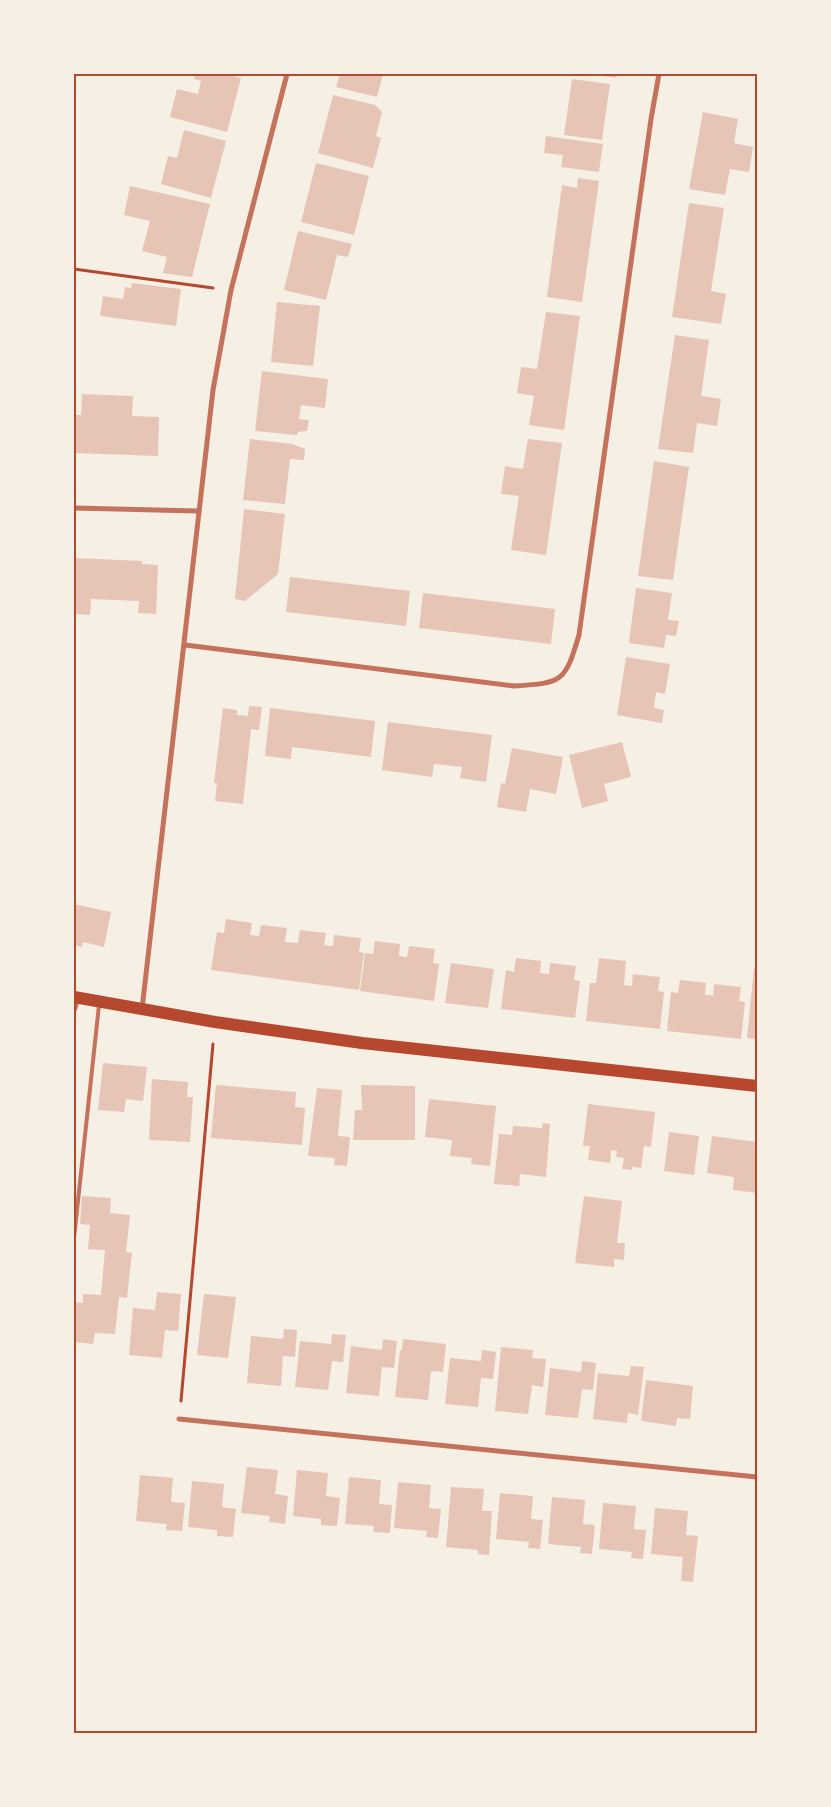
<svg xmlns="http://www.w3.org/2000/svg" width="831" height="1807" viewBox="0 0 831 1807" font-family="'Fira Sans',sans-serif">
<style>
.building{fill:#e6c5b7}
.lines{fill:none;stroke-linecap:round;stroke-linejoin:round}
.path{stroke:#b5482f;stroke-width:3}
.service{stroke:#c5725c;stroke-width:4}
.minor{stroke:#c5725c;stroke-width:5}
.primary{stroke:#b5482f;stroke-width:12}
.neatline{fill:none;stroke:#b5482f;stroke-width:2}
</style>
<rect width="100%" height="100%" fill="#f6efe4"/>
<path class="building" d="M 195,74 L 224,74 L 241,78 L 227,132 L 170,117 L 177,89 L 198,94 L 201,81 L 194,79 Z
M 340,74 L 383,74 L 377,97 L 336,87 Z
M 591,74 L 616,74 L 616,78 Z
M 572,79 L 610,84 L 602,140 L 564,135 Z
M 333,95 L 375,105 L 382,112 L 376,136 L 381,138 L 373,168 L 318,153 Z
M 703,112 L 738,119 L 734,143 L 753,147 L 749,172 L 730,169 L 725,195 L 689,189 Z
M 184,130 L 226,141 L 211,198 L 161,184 L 168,156 L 177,158 Z
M 546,136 L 603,144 L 599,172 L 561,167 L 563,155 L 544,153 Z
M 316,163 L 369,176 L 354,235 L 301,222 Z
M 578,178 L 599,181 L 582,302 L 547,297 L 562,185 L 577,188 Z
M 130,186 L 210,204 L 192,277 L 163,273 L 167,257 L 142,251 L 150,221 L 124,215 Z
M 689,203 L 724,208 L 711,291 L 726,294 L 721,324 L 672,317 Z
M 298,231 L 352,244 L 348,257 L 337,255 L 326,300 L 284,290 Z
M 132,283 L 181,289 L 176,326 L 100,316 L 103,296 L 123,299 L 125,287 L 131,288 Z
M 277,302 L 320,306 L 313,366 L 271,362 Z
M 546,312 L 580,316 L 564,430 L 529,425 L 534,396 L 517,393 L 521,367 L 537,369 Z
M 675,335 L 709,340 L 701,396 L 721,399 L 717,426 L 697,423 L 693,453 L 658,449 Z
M 262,371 L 328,379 L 325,408 L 301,405 L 299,419 L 309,420 L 307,431 L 298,432 L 297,435 L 255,431 Z
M 82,394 L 133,396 L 132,416 L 159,417 L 158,456 L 74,453 L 74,415 L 81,415 Z
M 250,439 L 292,444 L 305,449 L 304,460 L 290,459 L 285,504 L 243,500 Z
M 528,439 L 562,443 L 546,555 L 511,550 L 519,496 L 501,494 L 505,466 L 523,469 Z
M 654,461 L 689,467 L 673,580 L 638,576 Z
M 244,509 L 285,514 L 278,574 L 245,601 L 235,599 Z
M 74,558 L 142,561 L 142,564 L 158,565 L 156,614 L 138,613 L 139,601 L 91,599 L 90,615 L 74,614 Z
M 290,577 L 410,591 L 406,626 L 286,612 Z
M 636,588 L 672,593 L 668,620 L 679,621 L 676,636 L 666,635 L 664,648 L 629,643 Z
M 423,593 L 555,609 L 551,644 L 419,628 Z
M 626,657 L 670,664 L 665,694 L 656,692 L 654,708 L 664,710 L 662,723 L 617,715 Z
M 249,706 L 262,707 L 259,730 L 251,729 L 243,804 L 215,801 L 217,783 L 214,783 L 223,708 L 237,710 L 237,715 L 248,716 Z
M 270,708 L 375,721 L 371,757 L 292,747 L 291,759 L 265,756 Z
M 388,722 L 492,735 L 486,782 L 460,778 L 462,767 L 434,764 L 432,777 L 382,770 Z
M 622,742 L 631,777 L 604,784 L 608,801 L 582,808 L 569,755 Z
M 512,748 L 563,757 L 556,794 L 530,789 L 526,812 L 497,807 L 501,783 L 505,784 Z
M 74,904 L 111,912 L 104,947 L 83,942 L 82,947 L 74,945 Z
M 226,919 L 252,923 L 250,935 L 259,936 L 261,925 L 287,928 L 285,942 L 298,943 L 300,930 L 326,933 L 324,945 L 329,946 L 333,946 L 334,935 L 361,938 L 359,952 L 364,953 L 359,990 L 211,970 L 217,932 L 224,933 Z
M 375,941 L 400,944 L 399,956 L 407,957 L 409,946 L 435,949 L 433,963 L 439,964 L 434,1001 L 360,991 L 365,953 L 373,954 Z
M 516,958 L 541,961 L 540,973 L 549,974 L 550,963 L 576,966 L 574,980 L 580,981 L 575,1018 L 501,1009 L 506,970 L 514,972 Z
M 599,958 L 626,961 L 624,985 L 632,986 L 633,974 L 660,977 L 658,991 L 664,992 L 660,1029 L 586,1021 L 590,983 L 596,983 Z
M 451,963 L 494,969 L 488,1008 L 445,1003 Z
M 754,968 L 757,968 L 757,1039 L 747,1038 Z
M 680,980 L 706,983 L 705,995 L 709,995 L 713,996 L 714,984 L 741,987 L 739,1001 L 745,1002 L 741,1039 L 667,1031 L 671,992 L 678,993 Z
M 103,1063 L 147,1067 L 143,1101 L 126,1099 L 124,1112 L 98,1110 Z
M 152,1079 L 188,1082 L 187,1097 L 193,1097 L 190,1142 L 149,1140 Z
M 216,1085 L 296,1092 L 295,1107 L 305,1108 L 302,1145 L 211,1138 Z
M 361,1085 L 415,1086 L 415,1140 L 353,1140 L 355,1110 L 362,1110 Z
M 317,1088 L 342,1090 L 338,1136 L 350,1137 L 347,1166 L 334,1165 L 335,1158 L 308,1156 Z
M 429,1099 L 496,1106 L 490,1166 L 471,1164 L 472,1158 L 450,1156 L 452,1140 L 425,1137 Z
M 588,1104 L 655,1112 L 651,1147 L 644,1146 L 641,1168 L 632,1167 L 632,1170 L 622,1169 L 624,1158 L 616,1157 L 617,1151 L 611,1150 L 610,1163 L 588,1160 L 590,1146 L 583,1146 Z
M 543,1123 L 550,1124 L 546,1177 L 520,1174 L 519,1186 L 494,1184 L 499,1134 L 512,1135 L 513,1126 L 542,1128 Z
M 669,1132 L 699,1136 L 694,1175 L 664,1171 Z
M 712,1136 L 757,1142 L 757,1193 L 733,1190 L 734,1177 L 707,1173 Z
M 82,1196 L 111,1198 L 110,1213 L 130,1215 L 126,1252 L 132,1253 L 127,1298 L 119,1297 L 115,1334 L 95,1333 L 93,1344 L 74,1342 L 74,1302 L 83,1303 L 83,1294 L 101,1295 L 105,1250 L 88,1249 L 90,1225 L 80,1224 Z
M 584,1196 L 622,1201 L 617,1243 L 625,1243 L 624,1260 L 614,1259 L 614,1267 L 575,1263 Z
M 157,1292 L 181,1294 L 178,1331 L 165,1330 L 162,1358 L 129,1355 L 133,1308 L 155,1310 Z
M 204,1294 L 236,1297 L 228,1358 L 197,1355 Z
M 284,1329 L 297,1330 L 295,1357 L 283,1356 L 281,1386 L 247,1383 L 251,1336 L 283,1339 Z
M 332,1334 L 346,1335 L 343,1362 L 332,1361 L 328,1390 L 295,1387 L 300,1341 L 331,1344 Z
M 383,1339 L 397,1341 L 394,1368 L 382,1367 L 379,1396 L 346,1393 L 351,1346 L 382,1350 Z
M 403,1339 L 446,1344 L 443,1372 L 431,1371 L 428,1400 L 395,1397 L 400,1350 L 402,1351 Z
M 501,1347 L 533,1350 L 532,1358 L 546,1359 L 543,1387 L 532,1385 L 528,1414 L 495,1411 Z
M 482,1350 L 496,1352 L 493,1379 L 481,1378 L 478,1407 L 445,1404 L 450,1358 L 481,1361 Z
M 582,1361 L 596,1363 L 593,1390 L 582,1389 L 578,1418 L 545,1415 L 550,1368 L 581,1372 Z
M 631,1366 L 644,1367 L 638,1415 L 628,1413 L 627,1423 L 593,1419 L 598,1373 L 629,1376 Z
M 646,1380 L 693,1386 L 690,1419 L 677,1418 L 676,1426 L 641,1421 Z
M 247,1467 L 278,1470 L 275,1494 L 288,1496 L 285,1524 L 269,1522 L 270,1516 L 241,1513 Z
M 297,1470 L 328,1473 L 326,1496 L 340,1498 L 337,1526 L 321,1525 L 321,1519 L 293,1516 Z
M 140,1475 L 173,1478 L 171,1502 L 185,1503 L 182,1531 L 166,1530 L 167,1524 L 136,1521 Z
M 349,1477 L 381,1480 L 379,1504 L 392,1505 L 390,1533 L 373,1532 L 374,1526 L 345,1524 Z
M 192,1481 L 224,1484 L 222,1507 L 236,1509 L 233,1537 L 217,1536 L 217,1530 L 188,1527 Z
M 398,1482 L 431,1485 L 429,1508 L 441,1509 L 438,1538 L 426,1537 L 427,1531 L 394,1528 Z
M 451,1487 L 484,1489 L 482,1511 L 492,1511 L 489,1555 L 478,1554 L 478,1550 L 446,1547 Z
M 500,1493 L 533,1496 L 531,1519 L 543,1520 L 540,1549 L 528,1548 L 529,1542 L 496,1539 Z
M 552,1497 L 585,1500 L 583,1524 L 595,1525 L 592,1554 L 580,1553 L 581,1547 L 548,1544 Z
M 603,1503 L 636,1506 L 634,1529 L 646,1530 L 643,1559 L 631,1558 L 632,1552 L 599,1549 Z
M 655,1508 L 688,1511 L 686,1535 L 698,1536 L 693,1582 L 681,1581 L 683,1557 L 651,1554 Z"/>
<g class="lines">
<path class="path" d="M 74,269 L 213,288
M 181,1401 L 213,1044"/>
<path class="service" d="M 74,1012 L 78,1000
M 74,1238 L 99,1005"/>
<path class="minor" d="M 74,508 L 198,511
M 185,645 L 514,686 C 563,683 565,682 579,635 L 651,119 L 659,74
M 142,1009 L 213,390 L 231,290 L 287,74
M 179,1419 L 757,1477"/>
<path class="primary" d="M 74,997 L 215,1022 L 362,1043 L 757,1086"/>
</g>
<rect width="831" height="1807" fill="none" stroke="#f6efe4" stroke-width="150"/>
<rect x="75" y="75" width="681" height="1657" class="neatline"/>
</svg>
